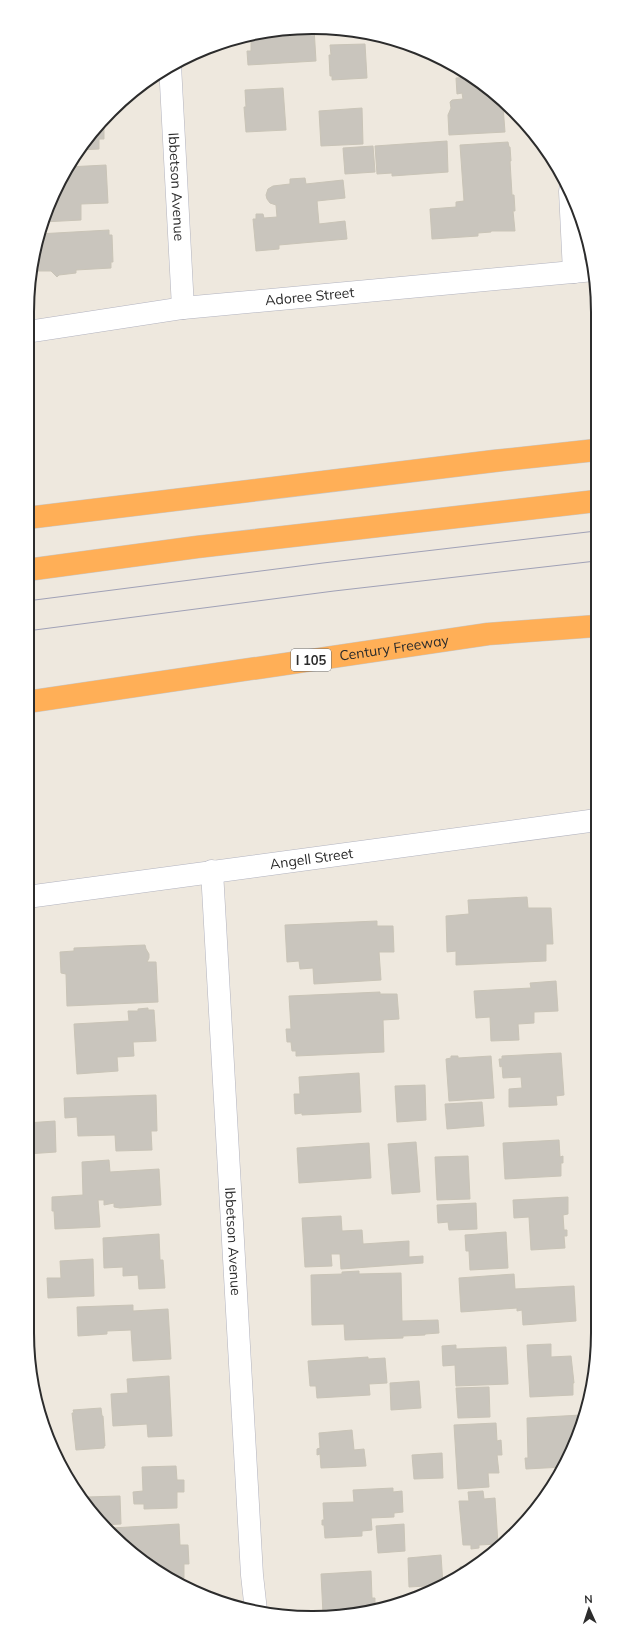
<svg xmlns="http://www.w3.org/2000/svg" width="625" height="1645" viewBox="0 0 625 1645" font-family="Mulish,sans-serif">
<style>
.building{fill:#c9c5bd;stroke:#c9c4b7}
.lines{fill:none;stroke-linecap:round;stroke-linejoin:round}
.street-casing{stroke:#b2b3bf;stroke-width:23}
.highway-casing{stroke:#c8c8c8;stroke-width:23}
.street{stroke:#fff;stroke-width:22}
.highway{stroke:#ffaf57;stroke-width:22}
.tram{stroke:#a0a1b6;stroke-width:1}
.labels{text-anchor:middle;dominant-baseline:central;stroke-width:3;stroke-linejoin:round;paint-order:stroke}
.shield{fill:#fff;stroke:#6b6b6b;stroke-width:1}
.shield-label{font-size:13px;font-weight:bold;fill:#2c2c2c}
.street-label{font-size:14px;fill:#2c2c2c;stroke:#fff}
.rim{fill:none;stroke:#2c2c2c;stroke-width:2}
</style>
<rect width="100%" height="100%" fill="#eee8de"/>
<path class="building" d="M 314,28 L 316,61 L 248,65 L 247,51 L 251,51 L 251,35 L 275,29 Z
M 365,44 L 367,78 L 332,80 L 332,76 L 330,76 L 329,55 L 331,55 L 330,45 Z
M 473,77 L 486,88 L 486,90 L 488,90 L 498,99 L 499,106 L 503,106 L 505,132 L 449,135 L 448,115 L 451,108 L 450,102 L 452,100 L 463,99 L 462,93 L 457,94 L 456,78 Z
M 283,88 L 286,130 L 246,132 L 244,107 L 246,107 L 245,90 Z
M 362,108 L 363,144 L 321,146 L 319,111 Z
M 104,123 L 104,139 L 99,139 L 99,149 L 79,150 L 86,139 L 100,124 Z
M 447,141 L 448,172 L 392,176 L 392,173 L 377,174 L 375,146 Z
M 508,142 L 509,147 L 510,147 L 511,161 L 510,161 L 512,195 L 514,195 L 515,211 L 513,211 L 515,231 L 491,231 L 491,232 L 478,233 L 478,236 L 432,239 L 430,209 L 456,207 L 456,202 L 464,201 L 460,145 Z
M 373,146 L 375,172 L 345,174 L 343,148 Z
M 106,165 L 108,203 L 81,204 L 81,220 L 43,222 L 57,186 L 68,167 Z
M 305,178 L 306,184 L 343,180 L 345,198 L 317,201 L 319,224 L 345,221 L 347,239 L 279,245 L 279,249 L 256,251 L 253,219 L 256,219 L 256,214 L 263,214 L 264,218 L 277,217 L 276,205 L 270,203 L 267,199 L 266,195 L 268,189 L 273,186 L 290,184 L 290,179 Z
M 109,230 L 109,235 L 112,235 L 113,262 L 111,262 L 111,268 L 76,270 L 76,273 L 59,275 L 57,277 L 51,271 L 32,271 L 38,234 Z
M 527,897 L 528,908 L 551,908 L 553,944 L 546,944 L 546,961 L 456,965 L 456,951 L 447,952 L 446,916 L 469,914 L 468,900 Z
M 377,921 L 377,926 L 393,926 L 394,952 L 379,952 L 381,980 L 314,984 L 313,968 L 300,969 L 299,961 L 287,962 L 285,925 Z
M 145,945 L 146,949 L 149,954 L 149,958 L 147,962 L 156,962 L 158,1002 L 67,1006 L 66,974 L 61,973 L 60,952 L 74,951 L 74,948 Z
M 556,981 L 558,1011 L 534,1012 L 534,1023 L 518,1024 L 519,1040 L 491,1041 L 490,1017 L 476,1018 L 474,991 L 531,988 L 530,983 Z
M 380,992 L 380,994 L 397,994 L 399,1019 L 383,1020 L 384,1052 L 296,1056 L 296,1051 L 292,1051 L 291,1042 L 287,1042 L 286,1029 L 291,1029 L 289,996 Z
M 148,1008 L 148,1010 L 154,1010 L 156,1041 L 133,1042 L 134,1056 L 117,1057 L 118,1071 L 77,1074 L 74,1024 L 129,1021 L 128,1011 L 138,1011 L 138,1009 Z
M 561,1053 L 564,1095 L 556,1096 L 557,1105 L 509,1107 L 509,1089 L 522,1088 L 521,1077 L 503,1078 L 502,1066 L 500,1067 L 499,1059 L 502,1059 L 502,1056 Z
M 451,1056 L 458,1056 L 458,1058 L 491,1056 L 494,1098 L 449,1101 L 446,1059 L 451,1058 Z
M 359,1073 L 361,1112 L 302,1115 L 302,1113 L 295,1114 L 294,1094 L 300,1094 L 299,1077 Z
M 425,1085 L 426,1120 L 397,1122 L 395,1086 Z
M 156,1095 L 157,1131 L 151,1131 L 152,1150 L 116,1151 L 115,1135 L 78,1136 L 77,1117 L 65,1118 L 64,1098 Z
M 482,1102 L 484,1126 L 447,1129 L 445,1104 Z
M 55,1121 L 56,1152 L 27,1154 L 27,1123 Z
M 559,1140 L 560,1157 L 563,1156 L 563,1163 L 561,1163 L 561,1176 L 505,1179 L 503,1143 Z
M 416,1142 L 420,1192 L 392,1194 L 388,1144 Z
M 369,1143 L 371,1178 L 299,1183 L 297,1148 Z
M 468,1156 L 470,1199 L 437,1200 L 435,1157 Z
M 109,1160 L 110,1172 L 159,1169 L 161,1205 L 120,1208 L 114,1207 L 114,1203 L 104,1205 L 104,1200 L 98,1200 L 100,1227 L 55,1229 L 54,1211 L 52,1211 L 52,1197 L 83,1195 L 82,1162 Z
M 568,1197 L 568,1214 L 563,1215 L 564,1230 L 567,1230 L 567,1236 L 564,1236 L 565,1248 L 531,1250 L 529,1217 L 514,1218 L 513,1200 Z
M 476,1203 L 477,1229 L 449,1230 L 448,1222 L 438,1223 L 437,1205 Z
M 341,1216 L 342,1231 L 362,1230 L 363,1244 L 409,1241 L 409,1257 L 423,1256 L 423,1263 L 341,1269 L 340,1254 L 331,1254 L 332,1266 L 305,1267 L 302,1218 Z
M 506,1232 L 508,1268 L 470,1270 L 469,1251 L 466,1251 L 465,1235 Z
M 159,1234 L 160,1260 L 163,1260 L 165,1288 L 139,1289 L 138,1275 L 123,1276 L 123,1267 L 104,1268 L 103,1238 Z
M 93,1259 L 94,1296 L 48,1298 L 47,1278 L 61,1278 L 60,1261 Z
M 359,1271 L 359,1274 L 401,1273 L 402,1321 L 438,1320 L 439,1333 L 425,1334 L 425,1335 L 403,1336 L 403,1338 L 345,1340 L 344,1324 L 312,1325 L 311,1275 L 342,1274 L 342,1272 Z
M 514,1274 L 515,1289 L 574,1286 L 576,1321 L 523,1325 L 522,1310 L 517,1311 L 517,1308 L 461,1312 L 459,1278 Z
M 133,1305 L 133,1311 L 168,1309 L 171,1359 L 133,1361 L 131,1330 L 107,1331 L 107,1334 L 78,1336 L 77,1307 Z
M 551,1344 L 551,1357 L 571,1356 L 574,1383 L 573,1383 L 573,1395 L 530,1397 L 527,1345 Z
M 456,1345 L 456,1349 L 506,1347 L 508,1384 L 456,1386 L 455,1365 L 443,1366 L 442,1346 Z
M 368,1357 L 368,1359 L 385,1358 L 387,1383 L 369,1384 L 370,1395 L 317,1398 L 316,1386 L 310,1386 L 308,1361 Z
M 169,1376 L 172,1436 L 148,1437 L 147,1424 L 113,1426 L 111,1394 L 128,1393 L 127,1379 Z
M 419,1381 L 421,1408 L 391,1410 L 390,1383 Z
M 489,1387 L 490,1417 L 458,1418 L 456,1388 Z
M 101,1408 L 102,1416 L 103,1416 L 105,1446 L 104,1446 L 104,1448 L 76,1450 L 72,1413 L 74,1413 L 73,1410 Z
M 581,1415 L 581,1425 L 568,1459 L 563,1467 L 526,1469 L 525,1458 L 528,1458 L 527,1418 Z
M 496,1423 L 497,1441 L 501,1440 L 502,1455 L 497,1455 L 499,1473 L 488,1473 L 489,1487 L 458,1489 L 454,1425 Z
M 352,1430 L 354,1450 L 364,1449 L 366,1466 L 321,1468 L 320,1454 L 317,1455 L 317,1449 L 320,1448 L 319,1433 Z
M 442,1453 L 443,1478 L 414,1479 L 412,1455 Z
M 176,1466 L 177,1480 L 184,1480 L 184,1492 L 177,1492 L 177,1508 L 144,1509 L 144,1504 L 134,1504 L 133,1492 L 143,1491 L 142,1467 Z
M 393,1488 L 393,1492 L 402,1491 L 403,1512 L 394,1513 L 394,1517 L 371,1518 L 372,1530 L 362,1531 L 362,1536 L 325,1538 L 324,1525 L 322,1525 L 322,1520 L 324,1520 L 323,1503 L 354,1502 L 353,1490 Z
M 483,1491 L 484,1499 L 495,1498 L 498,1544 L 479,1545 L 479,1548 L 471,1549 L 471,1545 L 463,1545 L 459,1501 L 469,1501 L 468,1492 Z
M 120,1496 L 121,1524 L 103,1525 L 98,1521 L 87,1505 L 87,1497 Z
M 540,1505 L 532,1513 L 531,1506 Z
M 179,1524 L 180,1545 L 188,1545 L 189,1564 L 184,1564 L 184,1578 L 182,1578 L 182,1583 L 177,1583 L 170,1580 L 112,1532 L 112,1528 Z
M 404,1524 L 405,1551 L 378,1553 L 376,1526 Z
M 441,1555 L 443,1585 L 409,1587 L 408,1558 Z
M 475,1566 L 471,1570 L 460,1576 L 460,1567 Z
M 371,1571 L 372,1598 L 375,1598 L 375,1603 L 372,1604 L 372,1609 L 362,1609 L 362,1613 L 323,1614 L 321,1574 Z"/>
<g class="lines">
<g class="street-casing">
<g id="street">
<path id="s1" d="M 170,65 L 183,308"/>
<path d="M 570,191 L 574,272"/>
<path id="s2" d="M 27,332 L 183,308 L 594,270"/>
<path id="s3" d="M 212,871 L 252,1575 L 256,1611"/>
<path id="s4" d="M 27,897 L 597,820"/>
</g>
</g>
<g class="highway-casing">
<g id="highway">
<path d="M 27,518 L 494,461 L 596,450"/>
<path d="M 27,570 L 197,547 L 596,501"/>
<path id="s5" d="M 27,702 L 488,634 L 596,626"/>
</g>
</g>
<use href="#street" class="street"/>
<use href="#highway" class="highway"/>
<path class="tram" d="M 27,601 L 323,563 L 596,531
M 27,631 L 334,591 L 596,561"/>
</g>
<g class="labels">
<rect class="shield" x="291" y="649" width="40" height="22" rx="3"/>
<g class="shield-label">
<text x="311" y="660">I 105</text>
</g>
<g class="street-label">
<text stroke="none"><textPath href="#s1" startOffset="122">Ibbetson Avenue</textPath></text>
<text stroke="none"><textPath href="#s2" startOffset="285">Adoree Street</textPath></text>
<text stroke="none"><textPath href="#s5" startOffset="371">Century Freeway</textPath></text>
<text stroke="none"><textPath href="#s4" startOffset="287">Angell Street</textPath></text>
<text stroke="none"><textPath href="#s3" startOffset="371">Ibbetson Avenue</textPath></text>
</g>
</g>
<path d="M0 0H625V1645H0ZM312 34H313A278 278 0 0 1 591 312V1333A278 278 0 0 1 313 1611H312A278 278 0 0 1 34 1333V312A278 278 0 0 1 312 34Z" fill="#fff" fill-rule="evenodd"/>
<path class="rim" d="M312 34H313A278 278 0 0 1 591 312V1333A278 278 0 0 1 313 1611H312A278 278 0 0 1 34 1333V312A278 278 0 0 1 312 34Z"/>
<g transform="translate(589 1609) rotate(357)" stroke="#ffffff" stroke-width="3" paint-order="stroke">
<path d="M0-3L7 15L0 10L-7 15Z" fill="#2c2c2c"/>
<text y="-6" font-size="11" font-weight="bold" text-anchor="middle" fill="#2c2c2c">N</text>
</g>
</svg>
